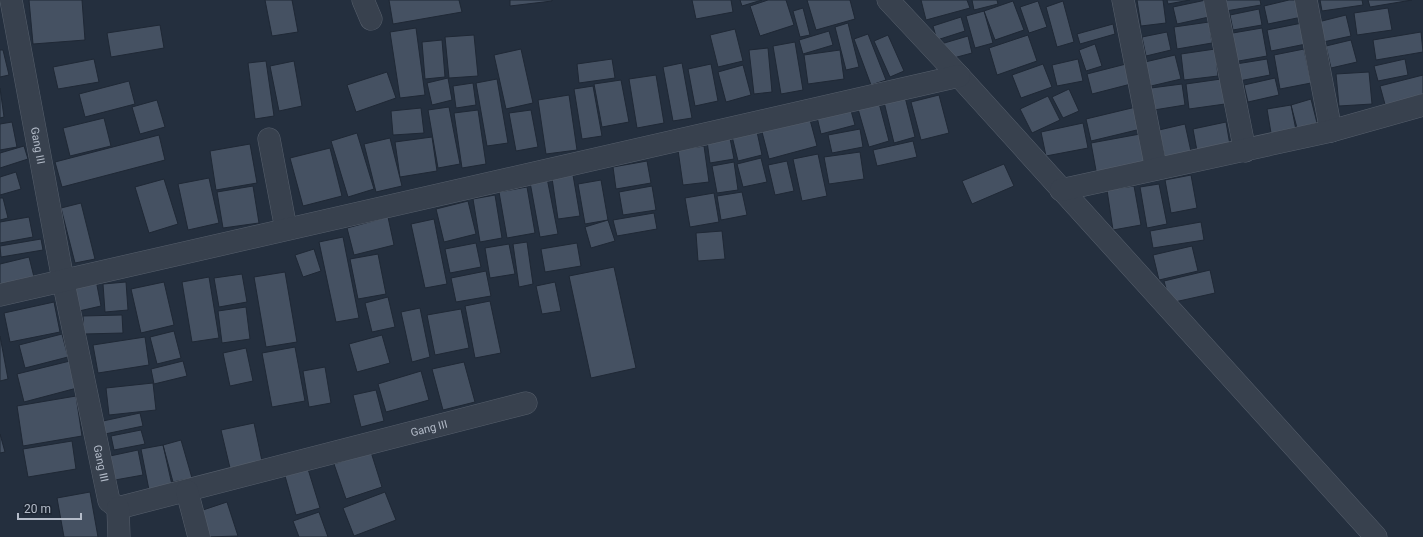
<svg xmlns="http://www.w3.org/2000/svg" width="1423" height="537" viewBox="0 0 1423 537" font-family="Roboto,sans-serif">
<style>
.building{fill:#455162;stroke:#1f2835}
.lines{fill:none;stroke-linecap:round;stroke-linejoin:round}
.minor-casing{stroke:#565f6c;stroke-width:23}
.minor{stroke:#38414e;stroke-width:22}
.labels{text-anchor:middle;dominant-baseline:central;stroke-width:3.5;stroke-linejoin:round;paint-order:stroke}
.street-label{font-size:11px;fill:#b4bcc9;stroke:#1d2633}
</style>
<rect width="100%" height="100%" fill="#242f3e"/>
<path class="building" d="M 29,0 L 82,0 L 85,40 L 33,44 Z
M 265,0 L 292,0 L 298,32 L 272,36 Z
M 389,0 L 459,0 L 462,12 L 393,24 Z
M 510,0 L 552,0 L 552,1 L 510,6 Z
M 692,0 L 731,0 L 733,12 L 696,19 Z
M 740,0 L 762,0 L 742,6 Z
M 768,0 L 786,0 L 794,25 L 760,36 L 750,6 Z
M 807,0 L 850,0 L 855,19 L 816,30 Z
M 921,0 L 967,0 L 970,8 L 926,20 Z
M 972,0 L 997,0 L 998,4 L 974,10 Z
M 1137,0 L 1163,0 L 1166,23 L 1141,26 Z
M 1167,0 L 1190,0 L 1168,4 Z
M 1206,0 L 1209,17 L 1177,24 L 1173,7 Z
M 1218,0 L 1260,0 L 1261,5 L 1220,12 Z
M 1289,0 L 1298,0 L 1302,17 L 1268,24 L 1264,6 Z
M 1320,0 L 1362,0 L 1363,5 L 1322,11 Z
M 1368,0 L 1412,0 L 1370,7 Z
M 1013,1 L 1024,30 L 995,40 L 984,11 Z
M 1038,1 L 1047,27 L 1029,33 L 1020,7 Z
M 1063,1 L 1074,42 L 1057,47 L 1046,7 Z
M 803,8 L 810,35 L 800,37 L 793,11 Z
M 1388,8 L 1392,30 L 1357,35 L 1354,13 Z
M 1259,9 L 1262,25 L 1233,30 L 1230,15 Z
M 984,11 L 993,43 L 975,48 L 966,16 Z
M 1346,15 L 1351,36 L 1323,42 L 1318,22 Z
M 961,17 L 965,31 L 937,40 L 933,26 Z
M 1209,22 L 1212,43 L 1177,49 L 1174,27 Z
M 848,23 L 859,67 L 846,70 L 835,27 Z
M 1302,23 L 1306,44 L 1271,51 L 1267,30 Z
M 1113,24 L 1115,34 L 1080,44 L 1077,34 Z
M 160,25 L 164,48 L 111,57 L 107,33 Z
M 416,28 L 425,95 L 400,98 L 390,32 Z
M 1262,28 L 1267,56 L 1233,62 L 1227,34 Z
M 735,29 L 743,61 L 718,67 L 710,35 Z
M 829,31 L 833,45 L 803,54 L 799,40 Z
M 1167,32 L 1171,50 L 1146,56 L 1142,37 Z
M 1421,32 L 1423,52 L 1376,60 L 1373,40 Z
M 868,34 L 886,80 L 871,85 L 854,39 Z
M 474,35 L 478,76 L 449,78 L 445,37 Z
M 888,35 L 904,71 L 890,77 L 874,41 Z
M 1028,35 L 1037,61 L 997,75 L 989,48 Z
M 968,36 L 972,53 L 946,60 L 941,44 Z
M 442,40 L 445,77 L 425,79 L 422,42 Z
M 1351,40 L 1357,62 L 1331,68 L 1326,46 Z
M 795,42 L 803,90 L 781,94 L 773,46 Z
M 1095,44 L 1102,66 L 1086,71 L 1079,50 Z
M 768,48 L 772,92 L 754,94 L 749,50 Z
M 521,49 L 533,103 L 506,109 L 494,55 Z
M 1215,49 L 1218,76 L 1184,80 L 1181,54 Z
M 1304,49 L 1311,83 L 1280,89 L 1274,55 Z
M 0,50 L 3,50 L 9,75 L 0,77 Z
M 840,50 L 844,79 L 808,84 L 804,55 Z
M 1175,55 L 1181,79 L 1151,86 L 1145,62 Z
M 94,59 L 99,82 L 58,89 L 53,67 Z
M 612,59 L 615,78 L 579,83 L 577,64 Z
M 1078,59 L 1083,81 L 1057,86 L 1052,65 Z
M 1267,59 L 1270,75 L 1239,81 L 1236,64 Z
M 1405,59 L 1408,75 L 1378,81 L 1374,66 Z
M 266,61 L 274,116 L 255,119 L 248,63 Z
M 294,61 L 302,106 L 279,111 L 270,66 Z
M 682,63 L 692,118 L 673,121 L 663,67 Z
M 711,64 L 718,101 L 695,106 L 688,69 Z
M 1043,64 L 1052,87 L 1021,98 L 1012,75 Z
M 1126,64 L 1131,84 L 1092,94 L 1087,74 Z
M 743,65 L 751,95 L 726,102 L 718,72 Z
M 387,72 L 396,98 L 356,112 L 347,85 Z
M 1369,72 L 1372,104 L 1339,106 L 1336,74 Z
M 656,75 L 664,123 L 637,128 L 629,79 Z
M 1423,75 L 1423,98 L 1386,108 L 1380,86 Z
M 448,78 L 452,100 L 432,105 L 427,83 Z
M 1275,78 L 1279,95 L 1248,102 L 1244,85 Z
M 497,79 L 508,143 L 487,146 L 476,83 Z
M 1221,79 L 1225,104 L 1189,109 L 1186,84 Z
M 621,80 L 629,122 L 602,127 L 594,84 Z
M 129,81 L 135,104 L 85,117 L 79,94 Z
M 473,83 L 476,105 L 456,108 L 453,86 Z
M 1182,84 L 1185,105 L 1154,110 L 1151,88 Z
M 593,86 L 602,136 L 582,139 L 574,89 Z
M 0,88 L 4,117 L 0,118 Z
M 1069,89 L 1079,111 L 1063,118 L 1052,97 Z
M 569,95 L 577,150 L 546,154 L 538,100 Z
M 939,95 L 949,133 L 921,140 L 911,102 Z
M 1048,96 L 1060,120 L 1032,133 L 1020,109 Z
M 905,97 L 915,137 L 894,143 L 884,102 Z
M 1311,99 L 1317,123 L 1297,128 L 1291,105 Z
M 157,100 L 165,127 L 140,134 L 132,107 Z
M 879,103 L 889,141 L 869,147 L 858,109 Z
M 1291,105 L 1297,135 L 1272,139 L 1267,109 Z
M 449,107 L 460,164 L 438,168 L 428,110 Z
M 850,107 L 855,125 L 821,134 L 817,117 Z
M 1136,107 L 1141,129 L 1091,141 L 1086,119 Z
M 421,108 L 424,133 L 393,135 L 391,111 Z
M 478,110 L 486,164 L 462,168 L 454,113 Z
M 531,110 L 538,147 L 516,151 L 509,113 Z
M 809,116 L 817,146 L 769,159 L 761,128 Z
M 104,118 L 111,146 L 70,156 L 63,128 Z
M 12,122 L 17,147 L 0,150 L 0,124 Z
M 1226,122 L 1230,145 L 1197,151 L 1193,129 Z
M 1083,123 L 1088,148 L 1046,156 L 1041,132 Z
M 1185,124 L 1192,156 L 1166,162 L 1159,130 Z
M 756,127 L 762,155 L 738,161 L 731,132 Z
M 860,129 L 863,147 L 832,153 L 828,135 Z
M 357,133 L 374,189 L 348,197 L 331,141 Z
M 1140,134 L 1146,166 L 1097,176 L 1091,143 Z
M 159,135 L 165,160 L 62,187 L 55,162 Z
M 432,137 L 437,171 L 400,177 L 395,142 Z
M 390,138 L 402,186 L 376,192 L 364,144 Z
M 730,138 L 734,159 L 710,163 L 707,141 Z
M 913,141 L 917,157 L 877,166 L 873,150 Z
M 250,144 L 257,183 L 216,190 L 210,151 Z
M 24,146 L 28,159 L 0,168 L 0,153 Z
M 704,146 L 709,182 L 683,185 L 678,150 Z
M 330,148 L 342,196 L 303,206 L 290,158 Z
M 860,152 L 864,179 L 829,184 L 824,157 Z
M 818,154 L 827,196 L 802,201 L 793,159 Z
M 761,158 L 767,182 L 743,187 L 737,164 Z
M 647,161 L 651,183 L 616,189 L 613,167 Z
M 787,161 L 794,191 L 775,195 L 768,165 Z
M 734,162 L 738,190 L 717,193 L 712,166 Z
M 1004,164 L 1014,186 L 972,204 L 962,181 Z
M 16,172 L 21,189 L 0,195 L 0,177 Z
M 573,175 L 580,216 L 558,219 L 552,178 Z
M 1191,175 L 1197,208 L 1171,213 L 1165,180 Z
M 209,178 L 219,223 L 188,230 L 178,184 Z
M 547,178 L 558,234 L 540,237 L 530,182 Z
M 164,179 L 178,224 L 149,233 L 135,187 Z
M 601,180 L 608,220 L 585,224 L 578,184 Z
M 1159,184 L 1167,224 L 1147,228 L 1140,187 Z
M 253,186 L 259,223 L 223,228 L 217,192 Z
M 652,186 L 656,210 L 623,215 L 619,192 Z
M 1134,186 L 1141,225 L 1113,230 L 1107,190 Z
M 527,187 L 535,233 L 507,238 L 499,192 Z
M 742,192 L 747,215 L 721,220 L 717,196 Z
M 714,193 L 719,222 L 690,227 L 685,198 Z
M 495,195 L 502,238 L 480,242 L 473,199 Z
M 0,198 L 3,198 L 8,218 L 0,220 Z
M 468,201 L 476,234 L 444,242 L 436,209 Z
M 81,203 L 95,259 L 75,263 L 61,208 Z
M 654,213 L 657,229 L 617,236 L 613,220 Z
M 29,217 L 33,237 L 0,243 L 0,222 Z
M 388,217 L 394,245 L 354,255 L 347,228 Z
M 434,219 L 447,284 L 425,288 L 411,224 Z
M 608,220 L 615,241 L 591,248 L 585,227 Z
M 1201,222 L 1204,240 L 1153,248 L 1150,231 Z
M 722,231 L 725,259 L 698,261 L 696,233 Z
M 343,237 L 359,318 L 336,322 L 319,242 Z
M 41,239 L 43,250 L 1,257 L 0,246 Z
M 527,242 L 533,284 L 519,287 L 513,244 Z
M 476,243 L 481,267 L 450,273 L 445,249 Z
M 577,243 L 581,266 L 545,272 L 541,249 Z
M 509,244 L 515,274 L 490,278 L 485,248 Z
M 1192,246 L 1198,271 L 1159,280 L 1153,255 Z
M 314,249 L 321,271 L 303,277 L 295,255 Z
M 378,254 L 386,294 L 358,299 L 350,259 Z
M 29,257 L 34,277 L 0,285 L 0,264 Z
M 614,267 L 636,368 L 591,378 L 569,276 Z
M 1210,270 L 1215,293 L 1170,303 L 1164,281 Z
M 486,271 L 491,296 L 456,302 L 451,278 Z
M 285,272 L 297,342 L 266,347 L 254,277 Z
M 242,274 L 247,302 L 219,307 L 214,278 Z
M 209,277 L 219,338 L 192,342 L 182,282 Z
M 96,280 L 101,306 L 79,311 L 74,284 Z
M 126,282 L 128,310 L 105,312 L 103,284 Z
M 164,282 L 174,325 L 141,333 L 131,289 Z
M 555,282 L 561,311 L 542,314 L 536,286 Z
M 388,297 L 395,327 L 372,332 L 365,303 Z
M 490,301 L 501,353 L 475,358 L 465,306 Z
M 54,302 L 60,332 L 10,342 L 4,313 Z
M 246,307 L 250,339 L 222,343 L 218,311 Z
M 420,308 L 430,357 L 412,362 L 401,312 Z
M 461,309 L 469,348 L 435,355 L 427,315 Z
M 122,315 L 123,333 L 84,334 L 83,316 Z
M 174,331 L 181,358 L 157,364 L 150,337 Z
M 62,334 L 68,357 L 25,368 L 19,345 Z
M 382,335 L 390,363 L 357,372 L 349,344 Z
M 0,336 L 8,379 L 0,381 Z
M 145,337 L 149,365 L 98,373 L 93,345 Z
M 295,347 L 305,401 L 272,407 L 262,353 Z
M 246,348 L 253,381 L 230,386 L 223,353 Z
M 70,361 L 77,388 L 24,402 L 17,374 Z
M 183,361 L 187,376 L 154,384 L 151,369 Z
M 464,362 L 475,402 L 443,410 L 432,369 Z
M 325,367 L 331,403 L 309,407 L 303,371 Z
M 421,371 L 429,400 L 386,412 L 378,384 Z
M 153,383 L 156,410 L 109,415 L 106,388 Z
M 376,390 L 384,421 L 361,427 L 353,395 Z
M 76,396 L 82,436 L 23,446 L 17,406 Z
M 140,413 L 143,426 L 105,434 L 103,421 Z
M 254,423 L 262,461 L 230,468 L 221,430 Z
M 141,430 L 145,444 L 114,450 L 111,436 Z
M 0,434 L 5,452 L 0,453 Z
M 181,440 L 192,478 L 173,482 L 163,445 Z
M 72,441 L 76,469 L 28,477 L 23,449 Z
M 163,445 L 172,485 L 149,490 L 141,449 Z
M 138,450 L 143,475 L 115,480 L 110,456 Z
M 371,452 L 382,487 L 346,499 L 334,464 Z
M 308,469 L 320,508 L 296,515 L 285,476 Z
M 90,492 L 98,537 L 64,537 L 57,498 Z
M 385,492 L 396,520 L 354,536 L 343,508 Z
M 227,502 L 238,536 L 206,537 L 197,512 Z
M 319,512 L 328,537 L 299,537 L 293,521 Z"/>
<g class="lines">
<g class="minor-casing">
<g id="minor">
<path id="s1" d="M 11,0 L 63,280 L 109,501 L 118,508 L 526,403"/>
<path d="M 363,0 L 371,19"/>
<path d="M 888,0 L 959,76 L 1376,537"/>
<path d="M 1123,0 L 1156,168"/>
<path d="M 1215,0 L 1245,151"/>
<path d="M 1306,0 L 1331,131"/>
<path d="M 269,139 L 286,229"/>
<path d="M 1061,190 L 1331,131 L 1423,105"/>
<path d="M 0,295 L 959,76"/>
<path d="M 187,491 L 199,537"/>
<path d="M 118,508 L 119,537"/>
</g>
</g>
<use href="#minor" class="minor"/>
</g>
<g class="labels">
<g class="street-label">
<text stroke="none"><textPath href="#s1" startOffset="148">Gang III</textPath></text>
<text stroke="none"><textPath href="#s1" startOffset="843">Gang III</textPath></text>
<text stroke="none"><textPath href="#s1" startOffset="472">Gang III</textPath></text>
</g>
</g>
<path d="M18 513v6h63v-6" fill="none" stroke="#b4bcc9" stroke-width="2"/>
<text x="24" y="513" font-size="12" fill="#b4bcc9" stroke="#1d2633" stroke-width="3" paint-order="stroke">20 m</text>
</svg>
